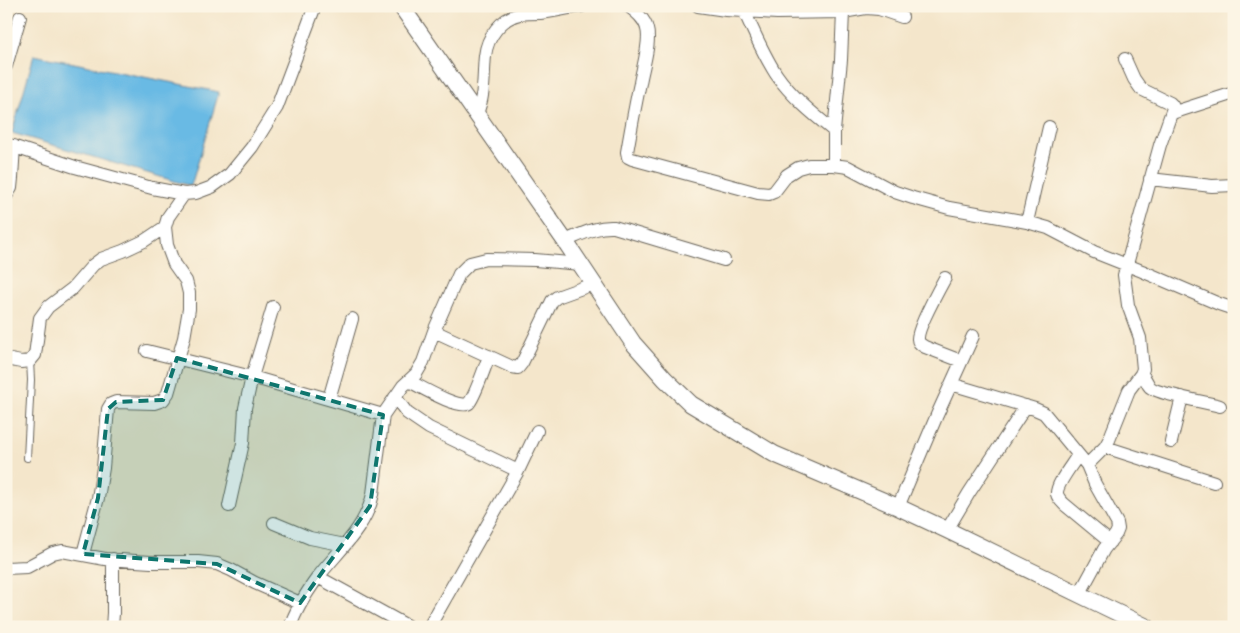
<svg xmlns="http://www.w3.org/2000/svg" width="1240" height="633" viewBox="0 0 1240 633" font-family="'Old Standard TT',serif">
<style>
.water{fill:#69bae4;stroke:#426b80}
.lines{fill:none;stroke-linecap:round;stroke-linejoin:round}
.service-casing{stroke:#686359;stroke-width:8}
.minor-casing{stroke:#686359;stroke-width:14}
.tertiary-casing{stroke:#686359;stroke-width:18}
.service{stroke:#fff;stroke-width:6}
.minor{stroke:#fff;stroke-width:12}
.tertiary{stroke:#fff;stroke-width:16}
.marked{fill:#0f766e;fill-opacity:0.2;stroke:#0f766e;stroke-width:4;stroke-dasharray:10 6;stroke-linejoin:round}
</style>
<rect width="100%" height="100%" fill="#fcf5e5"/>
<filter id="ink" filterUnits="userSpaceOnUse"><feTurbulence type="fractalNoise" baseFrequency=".02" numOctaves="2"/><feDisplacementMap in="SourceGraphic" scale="10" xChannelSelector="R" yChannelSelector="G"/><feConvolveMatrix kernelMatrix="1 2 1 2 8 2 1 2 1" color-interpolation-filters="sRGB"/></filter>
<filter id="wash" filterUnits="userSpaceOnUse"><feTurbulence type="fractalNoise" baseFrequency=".0096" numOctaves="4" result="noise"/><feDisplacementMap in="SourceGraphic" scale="20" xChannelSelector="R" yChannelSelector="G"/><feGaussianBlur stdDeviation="1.12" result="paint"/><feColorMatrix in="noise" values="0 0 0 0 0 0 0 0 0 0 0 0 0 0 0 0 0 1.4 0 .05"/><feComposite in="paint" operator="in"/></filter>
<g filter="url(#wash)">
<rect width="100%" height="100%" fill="#f4e6cb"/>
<path class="water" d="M 34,55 L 219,92 L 191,186 L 12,133 Z"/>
</g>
<g filter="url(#ink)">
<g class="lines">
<g class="service-casing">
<path id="service" d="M 27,458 L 31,380 L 30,361"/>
</g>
<g class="minor-casing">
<path id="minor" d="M 628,6 C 636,12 645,19 647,29 C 651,42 642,70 640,83 C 635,106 631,129 627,152 L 628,157 L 632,159 L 758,193 L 769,194 L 774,192 L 787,175 L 798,168 L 809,165 L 834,165 L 848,167 L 895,192 L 913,198 L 949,208 L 1027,222 L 1048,228 L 1094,252 L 1142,271 L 1219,304 L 1234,309
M 698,6 L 726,10 L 777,13 L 843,12 L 866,8 L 879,9 L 902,17
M 744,11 C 754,32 763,54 776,74 C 791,96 813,114 834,131
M 6,66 L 20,17
M 477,113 C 485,95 483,76 485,56 C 487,37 501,18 520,14 C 527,13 533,13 540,13 C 554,11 568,8 582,6
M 1172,113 L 1234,93
M 6,144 L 75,167 L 152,188 L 184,194 L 196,193 L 212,187 L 230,174 L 252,147 L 277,107 L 315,6
M 834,165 L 834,131 L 841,60 L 843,12
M 1150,179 L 1212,186 L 1234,185
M 6,196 L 11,188 L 12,178 L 14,146
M 1027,222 L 1049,127
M 565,241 C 582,234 596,226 614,227 L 724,260
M 945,278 C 939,289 917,329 918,339 C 918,343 921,345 925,347 L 961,361
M 434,331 L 512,367 L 518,368 L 522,363 L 552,301 L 557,297 L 593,284
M 147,351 L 252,377 L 383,415
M 6,359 L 21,362 L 30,361 L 35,355 L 40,318 L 48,307 L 73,288 L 93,265 L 101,259 L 123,251 L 144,241 L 165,227
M 1141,374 C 1148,380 1146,383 1150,387 C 1155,393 1209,403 1220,406
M 409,381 C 419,386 461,411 469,403 C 475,396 485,367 489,356
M 951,384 L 1035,409 L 1044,413 L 1087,465 L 1095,484 L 1117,523 L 1118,529 L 1116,534 L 1104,549 L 1079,595
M 395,397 L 407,413 L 429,428 L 518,471
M 329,399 L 352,319
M 1171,442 L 1182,397
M 1105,447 L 1214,482
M 1078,455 C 1073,464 1056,484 1057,494 C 1058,498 1061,501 1064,504 L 1110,542
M 1087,465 L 1105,447 L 1109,440 L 1129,390 L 1141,374 L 1143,369 L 1140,338 L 1128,305 L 1124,275 L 1160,145 L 1173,108 L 1172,105 L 1170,103 L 1141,89 L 1134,79 L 1125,59
M 229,506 L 243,443 L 245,408 L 252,377 L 273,307
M 898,507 L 937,415 L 973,336
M 274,523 L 310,538 L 345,545
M 947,530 L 969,493 L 1026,406
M 83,554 L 98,498 L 103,468 L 108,409 L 111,404 L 116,402 L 154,403 L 163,400 L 168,393 L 184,338 L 189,309 L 189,293 L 186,281 L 174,264 L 167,245 L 165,227 L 168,217 L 184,194
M 6,568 L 27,567 L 53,553 L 62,551 L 105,559 L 151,562 L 198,562 L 217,564 L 231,570 L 255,583 L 300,603
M 318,577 L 409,627
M 6,626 L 7,627
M 112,627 L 113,613 L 113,559
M 290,627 C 296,609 307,592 318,577 C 338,551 366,528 373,494 L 383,415 L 403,386 L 416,374 L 423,362 L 434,331 L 459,274 L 470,263 L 486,259 L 535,260 L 581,264
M 429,627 L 518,471 L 537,431"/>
</g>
<g class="tertiary-casing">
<path id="tertiary" d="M 401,6 L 565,241 L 633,343 L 665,379 L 691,404 L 774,454 L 898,507 L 947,530 L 1095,602 L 1147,627"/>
</g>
<use href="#service" class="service"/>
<use href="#minor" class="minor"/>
<use href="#tertiary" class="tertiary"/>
</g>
</g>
<path class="marked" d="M 177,358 L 383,415 L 370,506 L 300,603 L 217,564 L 83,554 L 98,498 L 108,409 L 116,402 L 163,400 Z"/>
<rect width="1240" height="633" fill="none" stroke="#fcf5e5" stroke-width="25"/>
</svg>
